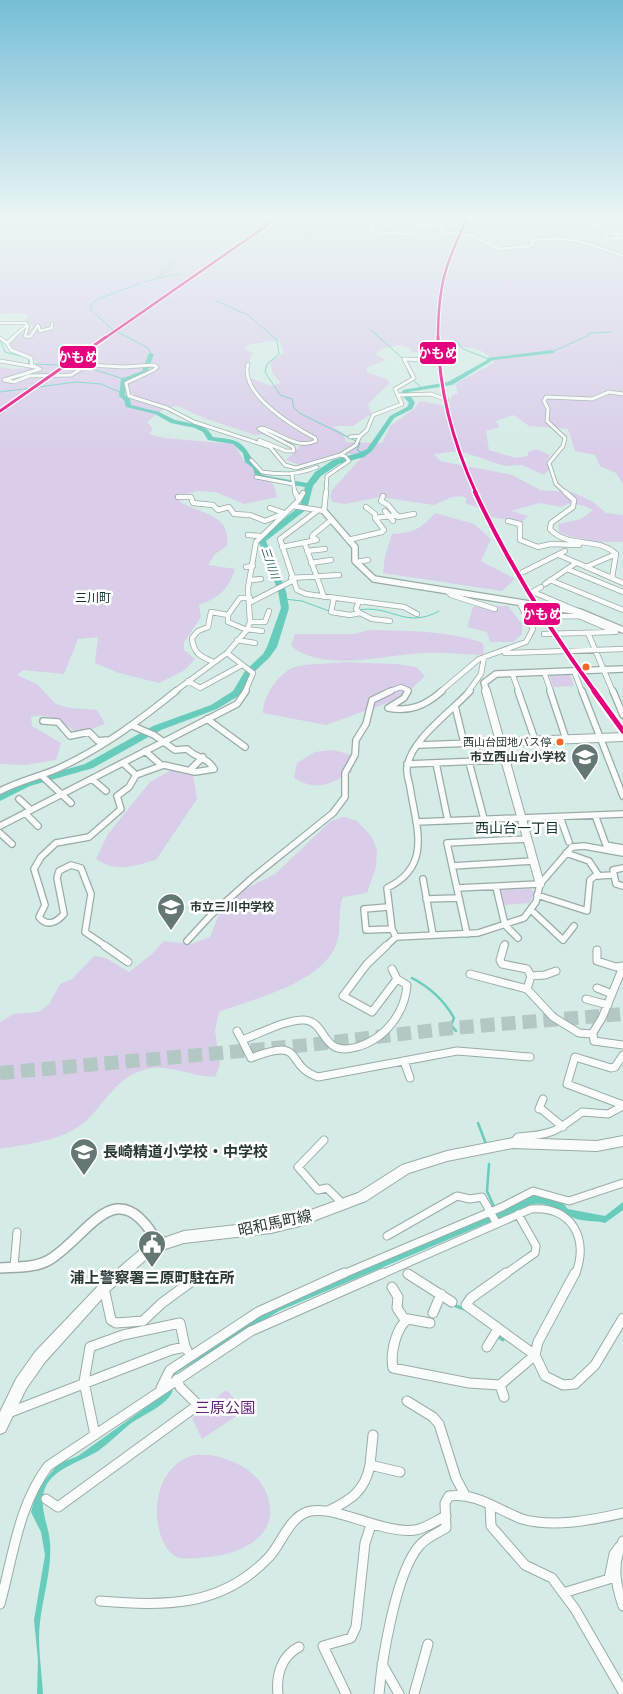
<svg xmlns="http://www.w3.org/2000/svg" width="623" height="1694" viewBox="0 0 623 1694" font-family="'Nunito Sans','Noto Sans JP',sans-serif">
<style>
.green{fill:#d9cde9;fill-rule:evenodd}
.water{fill:#68ccbd}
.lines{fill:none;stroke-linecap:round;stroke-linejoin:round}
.stream-far2{stroke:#68ccbd;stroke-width:1}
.stream-far1{stroke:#68ccbd;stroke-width:2.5}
.stream{stroke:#68ccbd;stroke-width:3}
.river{fill:#68ccbd;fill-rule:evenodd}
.motorway-tunnel{stroke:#b3c7c3;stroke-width:14;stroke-dasharray:14 7;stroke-linecap:butt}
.minor-far5-casing{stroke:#9aaba7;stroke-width:4}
.minor-far4-casing{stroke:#9aaba7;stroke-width:4.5}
.minor-far3-casing{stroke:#9aaba7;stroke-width:6}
.minor-far2-casing{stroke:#9aaba7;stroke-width:8}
.minor-far1-casing{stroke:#9aaba7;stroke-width:9}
.minor-casing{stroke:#9aaba7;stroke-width:11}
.tertiary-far2-casing{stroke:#9aaba7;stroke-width:8}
.tertiary-far1-casing{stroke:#9aaba7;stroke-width:10}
.tertiary-casing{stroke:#9aaba7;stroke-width:12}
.secondary-casing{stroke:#9aaba7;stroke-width:2}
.minor-far5{stroke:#f9fcfb;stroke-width:2.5}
.minor-far4{stroke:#f9fcfb;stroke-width:3}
.minor-far3{stroke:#f9fcfb;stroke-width:4.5}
.minor-far2{stroke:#f9fcfb;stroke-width:5.5}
.minor-far1{stroke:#f9fcfb;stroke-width:7}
.minor{stroke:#f9fcfb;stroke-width:9}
.tertiary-far2{stroke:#f9fcfb;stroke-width:5.5}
.tertiary-far1{stroke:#f9fcfb;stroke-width:8}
.tertiary{stroke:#f9fcfb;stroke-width:9}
.secondary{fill:#f9fcfb;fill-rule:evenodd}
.rail-1-far3-casing{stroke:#fff;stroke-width:4.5}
.rail-1-far2-casing{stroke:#fff;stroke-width:5.5}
.rail-1-far1-casing{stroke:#fff;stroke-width:7}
.rail-1-casing{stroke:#fff;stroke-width:9}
.rail-1-far3{stroke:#e5007d;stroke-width:2.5}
.rail-1-far2{stroke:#e5007d;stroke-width:3}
.rail-1-far1{stroke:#e5007d;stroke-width:4}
.rail-1{stroke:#e5007d;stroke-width:5}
.bus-dot{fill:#f26522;stroke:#fff;stroke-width:2}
.labels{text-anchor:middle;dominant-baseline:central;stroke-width:5;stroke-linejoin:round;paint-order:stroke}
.far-water-label{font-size:11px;font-style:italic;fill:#275c53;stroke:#fff}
.bus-label{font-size:11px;fill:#293835;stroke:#fff;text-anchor:end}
.far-quarter-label{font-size:12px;fill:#12342e;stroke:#fff}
.poi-label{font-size:12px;font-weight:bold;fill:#293835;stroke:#fff;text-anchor:end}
.neighbourhood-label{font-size:14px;fill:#12342e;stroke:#fff}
.near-poi-label{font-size:15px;font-weight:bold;fill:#293835;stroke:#fff;text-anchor:start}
.near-street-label{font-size:15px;fill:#293835;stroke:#fff}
.near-park-label{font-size:15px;fill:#642379;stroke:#fff}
.line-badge{stroke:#fff;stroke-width:2}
.badge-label{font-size:14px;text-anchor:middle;font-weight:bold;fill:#fff}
</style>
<rect width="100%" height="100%" fill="#d5ebe6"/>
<path class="green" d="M 0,217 L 551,217 L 580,221 L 581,218 L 576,217 L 623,217 L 623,484 L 616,473 L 600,466 L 595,455 L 575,451 L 568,429 L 529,426 L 513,415 L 496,421 L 499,427 L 486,431 L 489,450 L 516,458 L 528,456 L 528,452 L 536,449 L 550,455 L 547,461 L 549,469 L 544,475 L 522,465 L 505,466 L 460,451 L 434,454 L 440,461 L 512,475 L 540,490 L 572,492 L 593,502 L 606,513 L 623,515 L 623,542 L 600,542 L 573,537 L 559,532 L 558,524 L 581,519 L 593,510 L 585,506 L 570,503 L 561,507 L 539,503 L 511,511 L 528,516 L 522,522 L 484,516 L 479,508 L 465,503 L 467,499 L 462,496 L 452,497 L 434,505 L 380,497 L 345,504 L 333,502 L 330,497 L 332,490 L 362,457 C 342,448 320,459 300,465 L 286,460 L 304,442 L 287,440 L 279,434 L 255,435 L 204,418 L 177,406 L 165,408 L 147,422 L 153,429 L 149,434 L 164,438 L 234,444 L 244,461 L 256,463 L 274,486 L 277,497 L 244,504 L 216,492 L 197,491 L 181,496 L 180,502 C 203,515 231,514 227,546 L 215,554 L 208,565 L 235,569 C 228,590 220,597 199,605 L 201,617 L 184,642 L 184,650 L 195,659 L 185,670 L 159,683 L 119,673 L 95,663 L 98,637 L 78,639 L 64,674 L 23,670 L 17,675 L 37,684 L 56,704 L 70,708 L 97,710 L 105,724 L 78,734 C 63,723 50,712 31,717 L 32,726 L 61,743 L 56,760 L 25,765 L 0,764 L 0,367 L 13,369 L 40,367 C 35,355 20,355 10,345 L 20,334 L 33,327 L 26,320 L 28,316 L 25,313 L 0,314 ZM 279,340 L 284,353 L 270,362 L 273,374 L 281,383 L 271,386 L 250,378 L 246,369 L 253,353 L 245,350 L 247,345 ZM 399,345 L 408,347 L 413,352 L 449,360 L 450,351 C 464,343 486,348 494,363 L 455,384 L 458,393 L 452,396 L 449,403 L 442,405 L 420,401 L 415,408 L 390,426 L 382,443 L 346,442 L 344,434 L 333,426 L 353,426 L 371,414 L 368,404 L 390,383 L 387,379 L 366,372 L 368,367 L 386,360 L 375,354 L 384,348 Z
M 435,513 L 474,524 L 491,539 L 481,561 L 515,579 L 502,591 L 383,573 L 385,556 L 392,534 C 413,533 421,529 435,513 Z
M 508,606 L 522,624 L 522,634 L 513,642 L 490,642 L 487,632 L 467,627 L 473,607 Z
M 368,630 C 407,631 446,630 483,643 L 484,655 C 463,655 443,652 422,653 C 381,655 326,673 291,646 L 295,634 L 355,634 Z
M 344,662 L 396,664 L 416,667 L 425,676 L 403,697 L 326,725 L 263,713 C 263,696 277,676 292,668 C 303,663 331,664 344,662 Z
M 570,675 L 574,686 L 553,687 L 550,676 Z
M 333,750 L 352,755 L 352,772 C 329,784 318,792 294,778 L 297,763 L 315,752 Z
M 173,769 L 193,775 L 197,799 L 156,860 C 134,866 116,873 96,859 L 108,834 L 150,782 Z
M 344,817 L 357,821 L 372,837 L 377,850 L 376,867 L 367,893 L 343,897 C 337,910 342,928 337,942 C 324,983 255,998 219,1012 L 215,1031 L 220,1065 L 215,1077 C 192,1077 171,1064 147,1069 C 113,1076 102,1112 78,1127 C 55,1142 26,1144 0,1149 L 0,1022 L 14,1014 L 39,1012 L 49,1004 L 60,984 L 72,979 L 94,956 L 106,958 L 129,972 L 152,954 L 164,941 L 191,944 L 210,937 L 225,899 L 275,874 L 331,821 Z
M 530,889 L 535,892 L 529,903 L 505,905 L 501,890 Z
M 226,1390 L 241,1405 L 241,1413 L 202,1439 L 192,1418 Z
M 210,1455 C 231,1459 253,1468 264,1488 C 286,1531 246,1554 208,1557 C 199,1558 186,1560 177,1557 C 167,1553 161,1539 159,1529 C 152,1501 162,1466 191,1456 C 197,1454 205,1455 210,1455 Z"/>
<path class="water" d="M 534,1193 L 563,1203 L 568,1209 L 605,1216 L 623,1202 L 623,1210 L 605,1223 C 595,1220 583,1222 574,1218 C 558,1211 549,1200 530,1205 L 279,1311 L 175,1374 C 174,1381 174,1391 170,1396 C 160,1409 142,1415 130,1424 C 119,1433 109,1443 98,1451 C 82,1461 58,1467 47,1484 C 36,1503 49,1524 50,1543 C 52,1569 43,1596 40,1622 C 37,1644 42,1672 43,1694 L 37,1694 L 38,1660 L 34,1620 L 45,1555 L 41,1532 L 31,1512 L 37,1490 L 58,1464 L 78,1456 L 166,1393 L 170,1373 L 277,1305 Z"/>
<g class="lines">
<path class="stream-far2" d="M 338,222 L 355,217
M 385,232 L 383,230 L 394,224 L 392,220 L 396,217
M 300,238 L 334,225
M 158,278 L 180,274
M 144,282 L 156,279 L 177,259
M 141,283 L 98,299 L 91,304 L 91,310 L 112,329 L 148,348 L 151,354
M 216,301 L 248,315 L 277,340 L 279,354 L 267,364 L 265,372 L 280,395 L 292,399 L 294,408 L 301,414 L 360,443 L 357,450 L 364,454
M 371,330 L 403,359 L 411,378
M 0,340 L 5,352 L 28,358 L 29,363
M 455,340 L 463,349 L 489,359
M 552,352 L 589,335 L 589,333 L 611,332
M 35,364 L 81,366
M 86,367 L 124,379
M 413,380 L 422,388
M 0,392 L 76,382 L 101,384 L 122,393
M 284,599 L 302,601 L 329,611
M 358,610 C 392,604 405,630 439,611"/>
<path class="stream-far1" d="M 412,978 C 431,988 444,1000 454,1018 L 451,1025 L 456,1031
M 478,1123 L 486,1144
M 489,1164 L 487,1191 L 494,1207"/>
<path class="stream" d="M 456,1306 L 464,1309
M 497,1336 L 503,1340"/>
<path class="river" d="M 552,350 L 554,351 L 554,353 L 493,360 L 452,385 L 408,392 L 415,403 L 412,409 L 394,418 L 372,451 L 364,457 L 339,464 L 321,476 L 313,486 L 307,509 L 266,541 L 286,591 L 289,608 L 277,647 L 269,658 L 252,674 L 240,695 L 217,709 L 161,730 L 93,768 L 30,786 L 0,801 L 0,793 L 22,782 L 85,764 L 153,726 L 211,705 L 233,691 L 245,671 L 263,654 L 267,647 L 281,608 L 278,591 L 258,540 L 300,506 L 305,487 L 256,479 L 253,468 L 245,462 L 243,453 L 233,444 L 208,440 L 203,432 L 195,428 L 171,423 L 155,414 L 126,407 L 124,400 L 119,396 L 121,379 L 142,371 L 149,353 L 154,354 L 147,373 L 127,380 L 125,395 L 130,399 L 131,405 L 159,412 L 175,420 L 199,425 L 208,430 L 213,437 C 234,440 241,438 252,459 C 255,466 259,466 262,475 L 307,483 L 315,472 L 333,460 L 358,453 L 367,449 L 390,416 L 407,407 L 409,403 L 401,394 L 403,390 L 448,382 L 487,360 L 487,358 Z"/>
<path class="motorway-tunnel" d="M 0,1073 L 308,1045 L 453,1028 L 623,1014"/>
<g class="minor-far5-casing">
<path id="minor-far5" d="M 344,217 L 336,219 L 334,223 L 365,222 L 373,226 L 371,229 L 382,233 L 412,234 L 420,226 L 440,224 L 442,232 L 472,236 L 500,249 L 531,246 L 532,241 C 565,233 593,245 623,256
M 570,217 L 595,224 L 607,235 L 606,238 L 620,239 L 614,233 L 623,234
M 0,323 L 26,323 L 26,326
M 12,338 L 26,326 L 28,326 L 25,336 L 30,337 L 38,325 L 40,331 L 52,328 L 52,324"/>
</g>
<g class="minor-far4-casing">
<path id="minor-far4" d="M 14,337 L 7,343 L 11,350 L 31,358 L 32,365 L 40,369 L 4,380 L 14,382 L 29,376 L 71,375 L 88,365 L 124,367 L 154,365 L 157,367 L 154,370 L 126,383 L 129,396 L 167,408 L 194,422 L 270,447 L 285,465 L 296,468 L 340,455 L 356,445 L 360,436 L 367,430 L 373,415 L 402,404 L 395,389 L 414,378 L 404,359 L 443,361
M 0,338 L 7,343
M 0,361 L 35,367
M 248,364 C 239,394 294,427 315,438 L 316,441 C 297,450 280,433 262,428 L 259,429 L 293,447 L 294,451 L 286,451 L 259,440
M 399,395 L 431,394 L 447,400
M 350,437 L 360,436
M 251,460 L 262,472 C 282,475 298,475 317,467
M 292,475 L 295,493
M 256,477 L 293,484
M 326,493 L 327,476 L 349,461 L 345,456 L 340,455
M 566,493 L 556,484 L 549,463 L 563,446 L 565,438 L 547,421 L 548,409 L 544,401 L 546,397 L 592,399 L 609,392 L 623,394"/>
</g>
<g class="minor-far3-casing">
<path id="minor-far3" d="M 565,492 L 574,500 L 573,507 L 551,523 L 550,529 C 568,549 597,536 616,554
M 383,496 L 381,501 L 388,505 L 398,517 L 414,514
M 178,497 L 191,497 L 193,503 L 213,505 L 218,510 L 229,507 L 234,514 L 250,515 L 265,521 L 285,513
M 299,500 L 303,493
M 293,506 L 324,511 L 326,492
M 366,507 L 375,514 L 375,518
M 270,508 L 284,513
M 317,511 L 280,539 L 297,590 L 306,594 L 404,607 L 417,614
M 385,511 L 393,521
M 508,521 L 520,524 L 520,540 L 538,547 L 551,544 L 579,545
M 248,535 L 260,536
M 348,540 L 382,532 L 384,530 L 375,518 L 397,515
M 305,544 L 324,597
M 282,547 L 317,540 L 312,537 L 313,535 L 330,521
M 307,551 L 325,549
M 559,555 L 623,583
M 356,562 L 368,560
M 311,563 L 331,560
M 246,567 L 253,566
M 586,567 L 616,554
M 567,569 L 623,592
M 523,572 L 565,551
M 291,578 L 339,575
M 612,578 L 616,554
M 250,580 L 261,579
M 550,580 L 623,610
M 545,584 L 576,563
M 541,587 L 533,592 L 578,611
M 448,592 L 451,595 L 495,609
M 334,598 L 331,612 L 350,615 L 360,613 L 356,609 L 359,601
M 251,602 L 292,581
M 360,613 L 372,619 L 390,621
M 527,617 L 579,616 L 616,632
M 250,622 L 265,622 L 269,611
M 247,629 L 262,631
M 247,630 L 228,622 L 228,615 L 240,598 L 250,598
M 588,633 L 613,692
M 544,634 L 614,632
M 237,640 L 255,643
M 227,653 L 253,673 L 245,692
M 505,653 L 623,649
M 214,662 C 201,657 193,653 192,638 L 198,631 L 208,627 L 211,612 L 228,615
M 574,671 L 582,692
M 544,672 L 551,692
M 512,673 L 519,692
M 188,681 L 200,688 L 242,665
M 174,692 L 227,653 L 247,630 L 250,622 L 248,588 L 256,542 L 299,500 L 295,492
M 387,692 L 401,687 L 408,690 L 407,692
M 440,692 L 479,659 L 526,642 L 533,629 L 519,602
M 468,692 L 481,674 L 484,657"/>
</g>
<g class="minor-far2-casing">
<path id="minor-far2" d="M 408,691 L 404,698 L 388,708 C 410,712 425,706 442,691
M 518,691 L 535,740
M 550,691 L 566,739
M 582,691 L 623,796
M 613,691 L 623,715
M 455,706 L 464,743
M 207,719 L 245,747
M 43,721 L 58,722 L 70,736 L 89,732 L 98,741 L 106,740
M 133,726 L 154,735 L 175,750 L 187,749 C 196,758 207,757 214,769 L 195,772 L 164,765 L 136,775
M 419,745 L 500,742
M 145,751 L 160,764
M 469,762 L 484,819
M 436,763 L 448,821
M 407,764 L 505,760
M 190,770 L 203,757
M 42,776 L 71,803
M 92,779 L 106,791
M 0,791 C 19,781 38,777 57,769 C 101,749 139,721 176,691
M 19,799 L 31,810
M 25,813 L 38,826
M 595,815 L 606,845 L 623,848
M 560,817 L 569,842
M 416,822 L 623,814
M 0,826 L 237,704 L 246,691
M 0,833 L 12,844
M 566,853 L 589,861 L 599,876
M 452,866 L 533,861
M 623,868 L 613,870 L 616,884 L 623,886
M 423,879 L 433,935
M 496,887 L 505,925 L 518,938
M 457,888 L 540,884
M 537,895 L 587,911 L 590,880 L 595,876 L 613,875
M 426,899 L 459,898
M 388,907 L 364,909 L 366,930 L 392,929
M 531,910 L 563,940 L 574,926
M 467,934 L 447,843 L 527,839
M 396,937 L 392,929 L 387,888 C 433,866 416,827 410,787 C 409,781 406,774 407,768 C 410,740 452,711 470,691
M 187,941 L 211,915 L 251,879 L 333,813 L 345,797 L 345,773 L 355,755 L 356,740 L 366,724 L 372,700 L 391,691
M 107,947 L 85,932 L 91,894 L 81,868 L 71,865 L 59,871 L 57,878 L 64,914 C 56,923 47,927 39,917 L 45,905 L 34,869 L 41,857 L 56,843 L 89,837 L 121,809 L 117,796 L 129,787 L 136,775 L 123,763
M 385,947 L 396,937 L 478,933 L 524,918 L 536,902 L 540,884 L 572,847 L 584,846 L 623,853
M 504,947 L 505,944"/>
</g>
<g class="minor-far1-casing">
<path id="minor-far1" d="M 105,946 L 128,962
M 386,946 L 367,964 L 343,996 L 372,1012 L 397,979 L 407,985 C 405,1013 385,1039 357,1047 C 350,1049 342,1050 335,1047 C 322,1040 321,1021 304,1020 C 287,1019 259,1034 242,1040 L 251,1058 C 307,1036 283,1065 318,1077 L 457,1051 L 530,1057
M 504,946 L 500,960 L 502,964 L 527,969 L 531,976 L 527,989
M 597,950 L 597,961 L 616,967 L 623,966
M 392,969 L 397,979
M 470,974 L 527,989 L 553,1017 L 579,1033 L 592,1034 L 602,1018 L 623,967
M 531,976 L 545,975 L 556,971
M 597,988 L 612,994
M 586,999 L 608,1005
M 237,1031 L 242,1040
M 593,1034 L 594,1041 L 623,1045
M 623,1055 L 615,1067 L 611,1068 L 575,1057 L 567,1084 L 623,1105
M 404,1061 L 410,1078
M 540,1108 L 563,1127
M 539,1109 L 543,1099
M 324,1140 L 298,1167 L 318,1190 L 327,1188 L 344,1205
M 513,1143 L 518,1137 C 551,1135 556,1132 582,1112 L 608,1114 L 623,1106
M 387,1236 L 457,1196 L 470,1199 L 482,1197 L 497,1224
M 14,1267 L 17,1232
M 341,1275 L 502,1207 L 533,1191 L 569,1201 L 623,1183
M 380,1275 L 531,1209 C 572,1205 590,1240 575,1275
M 504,1275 L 535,1253 L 536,1246 L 518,1214"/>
</g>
<g class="minor-casing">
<path id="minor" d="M 506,1273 L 471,1298 L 466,1305 L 535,1355 L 545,1376 L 563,1385 L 575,1384 L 595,1365 L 623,1318
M 408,1274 L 452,1302
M 392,1287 L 398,1297 L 397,1308 L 405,1320
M 104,1288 L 111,1320 L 116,1323 L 143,1321 L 162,1303 L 192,1281
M 433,1313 L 441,1294
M 430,1323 L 408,1319 C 396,1327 390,1354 393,1368 L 469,1383 L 500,1385 L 535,1355 L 538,1342 L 575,1273
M 487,1347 L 498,1329
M 500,1385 L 504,1397
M 161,1388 L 170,1370 L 258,1312 L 344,1273
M 407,1401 L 433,1417 L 439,1424 L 456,1478 L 465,1495
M 8,1413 L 171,1350 L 185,1347 L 187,1350
M 95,1435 L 84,1382 L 90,1347 L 123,1335 L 180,1323 L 185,1347
M 370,1465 L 373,1435
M 46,1499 L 58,1507 L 198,1405 L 180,1387 L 177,1379
M 490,1505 L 491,1526 L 525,1565 L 552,1578 L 575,1609 L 623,1692
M 328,1511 C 351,1500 365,1491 370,1465 L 400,1472
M 623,1541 C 612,1563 615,1583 623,1606
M 563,1593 L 609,1579 L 614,1554 L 620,1546
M 100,1601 C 164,1606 221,1608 269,1557 C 280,1546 289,1518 307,1512 C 333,1503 383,1535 415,1530 C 425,1529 437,1520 446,1516
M 0,1604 C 13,1557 18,1506 48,1466 L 251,1331 L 383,1273
M 382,1664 L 399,1694
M 278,1694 C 276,1676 281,1656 299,1647
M 346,1694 L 323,1646 L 351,1638 L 356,1627 L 365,1543 L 371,1525
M 379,1694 C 382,1659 396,1571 420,1545 C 427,1537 437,1533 446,1528 L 445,1503 L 449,1496 C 476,1492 498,1510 522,1519 C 553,1528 593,1520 623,1513
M 414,1694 L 428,1644"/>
</g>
<g class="tertiary-far2-casing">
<path id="tertiary-far2" d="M 324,511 L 355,547 L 355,561 L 374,579 L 580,612 L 623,630
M 487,692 L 484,683 L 496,674 L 623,669"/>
</g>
<g class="tertiary-far1-casing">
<path id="tertiary-far1" d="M 486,691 L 540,884
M 500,742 L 623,737"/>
</g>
<g class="tertiary-casing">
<path id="tertiary" d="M 0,1268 C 16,1267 35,1268 49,1260 C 89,1236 117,1167 159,1245"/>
</g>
<g class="secondary-casing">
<path id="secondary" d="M 623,1136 L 623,1146 L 597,1151 L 513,1148 L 447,1161 L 409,1173 L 366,1201 L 300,1226 L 271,1233 L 184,1243 L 162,1250 L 148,1258 L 108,1292 L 45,1362 L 26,1389 L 5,1432 L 0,1434 L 0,1412 L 16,1379 L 35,1352 L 100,1284 L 140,1250 L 155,1241 L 184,1231 L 271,1221 L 300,1214 L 358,1193 L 402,1165 L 447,1151 L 513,1138 L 597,1141 Z"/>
</g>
<use href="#minor-far5" class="minor-far5"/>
<use href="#minor-far4" class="minor-far4"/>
<use href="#minor-far3" class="minor-far3"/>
<use href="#minor-far2" class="minor-far2"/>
<use href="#minor-far1" class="minor-far1"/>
<use href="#minor" class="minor"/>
<use href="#tertiary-far2" class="tertiary-far2"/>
<use href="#tertiary-far1" class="tertiary-far1"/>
<use href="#tertiary" class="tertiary"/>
<use href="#secondary" class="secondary"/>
<g class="rail-1-far3-casing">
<path id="rail-1-far3" d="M 105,338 L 279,217
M 438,338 C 438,286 445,264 468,217"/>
</g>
<g class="rail-1-far2-casing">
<path id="rail-1-far2" d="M 438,337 C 439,391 454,445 476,493
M 0,411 L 106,337"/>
</g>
<g class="rail-1-far1-casing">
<path id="rail-1-far1" d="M 475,492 C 508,563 549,629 595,692"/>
</g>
<g class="rail-1-casing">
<path id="rail-1" d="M 594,691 L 623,731"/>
</g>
<use href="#rail-1-far3" class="rail-1-far3"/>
<use href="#rail-1-far2" class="rail-1-far2"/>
<use href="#rail-1-far1" class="rail-1-far1"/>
<use href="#rail-1" class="rail-1"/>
</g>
<linearGradient id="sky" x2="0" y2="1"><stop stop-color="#75bed7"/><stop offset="0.48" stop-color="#ecf6f4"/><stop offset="1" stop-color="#ecf6f4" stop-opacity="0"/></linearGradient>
<rect width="623" height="454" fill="url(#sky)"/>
<defs>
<g id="school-pin" transform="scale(1.4375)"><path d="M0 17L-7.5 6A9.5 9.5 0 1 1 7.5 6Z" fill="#657773" stroke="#fff"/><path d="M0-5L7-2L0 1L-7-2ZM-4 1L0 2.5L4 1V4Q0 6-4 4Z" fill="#fff"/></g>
<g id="civic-pin" transform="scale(1.4375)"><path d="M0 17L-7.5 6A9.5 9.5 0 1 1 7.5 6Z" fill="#657773" stroke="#fff"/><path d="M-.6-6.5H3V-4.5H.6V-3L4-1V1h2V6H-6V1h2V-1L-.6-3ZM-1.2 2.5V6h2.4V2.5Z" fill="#fff"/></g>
</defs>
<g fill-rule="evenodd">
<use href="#school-pin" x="585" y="757"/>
<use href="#school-pin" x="171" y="907"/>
<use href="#school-pin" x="84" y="1152"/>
<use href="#civic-pin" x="152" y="1244"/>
</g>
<g class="bus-dot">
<circle cx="586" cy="667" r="4.5"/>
<circle cx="560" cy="742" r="4.5"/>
</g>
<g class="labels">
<g class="far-water-label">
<text transform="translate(270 563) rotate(71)">三川川</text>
</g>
<g class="bus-label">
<text x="551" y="742">西山台団地バス停</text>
</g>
<g class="far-quarter-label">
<text x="93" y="598">三川町</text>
</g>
<g class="poi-label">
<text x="566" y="757">市立西山台小学校</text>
<text x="190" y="907" text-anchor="start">市立三川中学校</text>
</g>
<g class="neighbourhood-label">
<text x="517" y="828">西山台一丁目</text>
</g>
<g class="near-poi-label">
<text x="103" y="1152">長崎精道小学校・中学校</text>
<text x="152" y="1278" text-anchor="middle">浦上警察署三原町駐在所</text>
</g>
<g class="near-street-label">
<text transform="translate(275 1223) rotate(-12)">昭和馬町線</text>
</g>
<g class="near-park-label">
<text x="225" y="1408">三原公園</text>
</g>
</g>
<g class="line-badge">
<rect x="419" y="341" width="38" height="24" rx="5" fill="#e5007d"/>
<rect x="59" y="345" width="38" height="24" rx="5" fill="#e5007d"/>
<rect x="523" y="602" width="38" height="24" rx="5" fill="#e5007d"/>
</g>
<g class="badge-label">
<text x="438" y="358">かもめ</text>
<text x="78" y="362">かもめ</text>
<text x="542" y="619">かもめ</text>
</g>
</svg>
